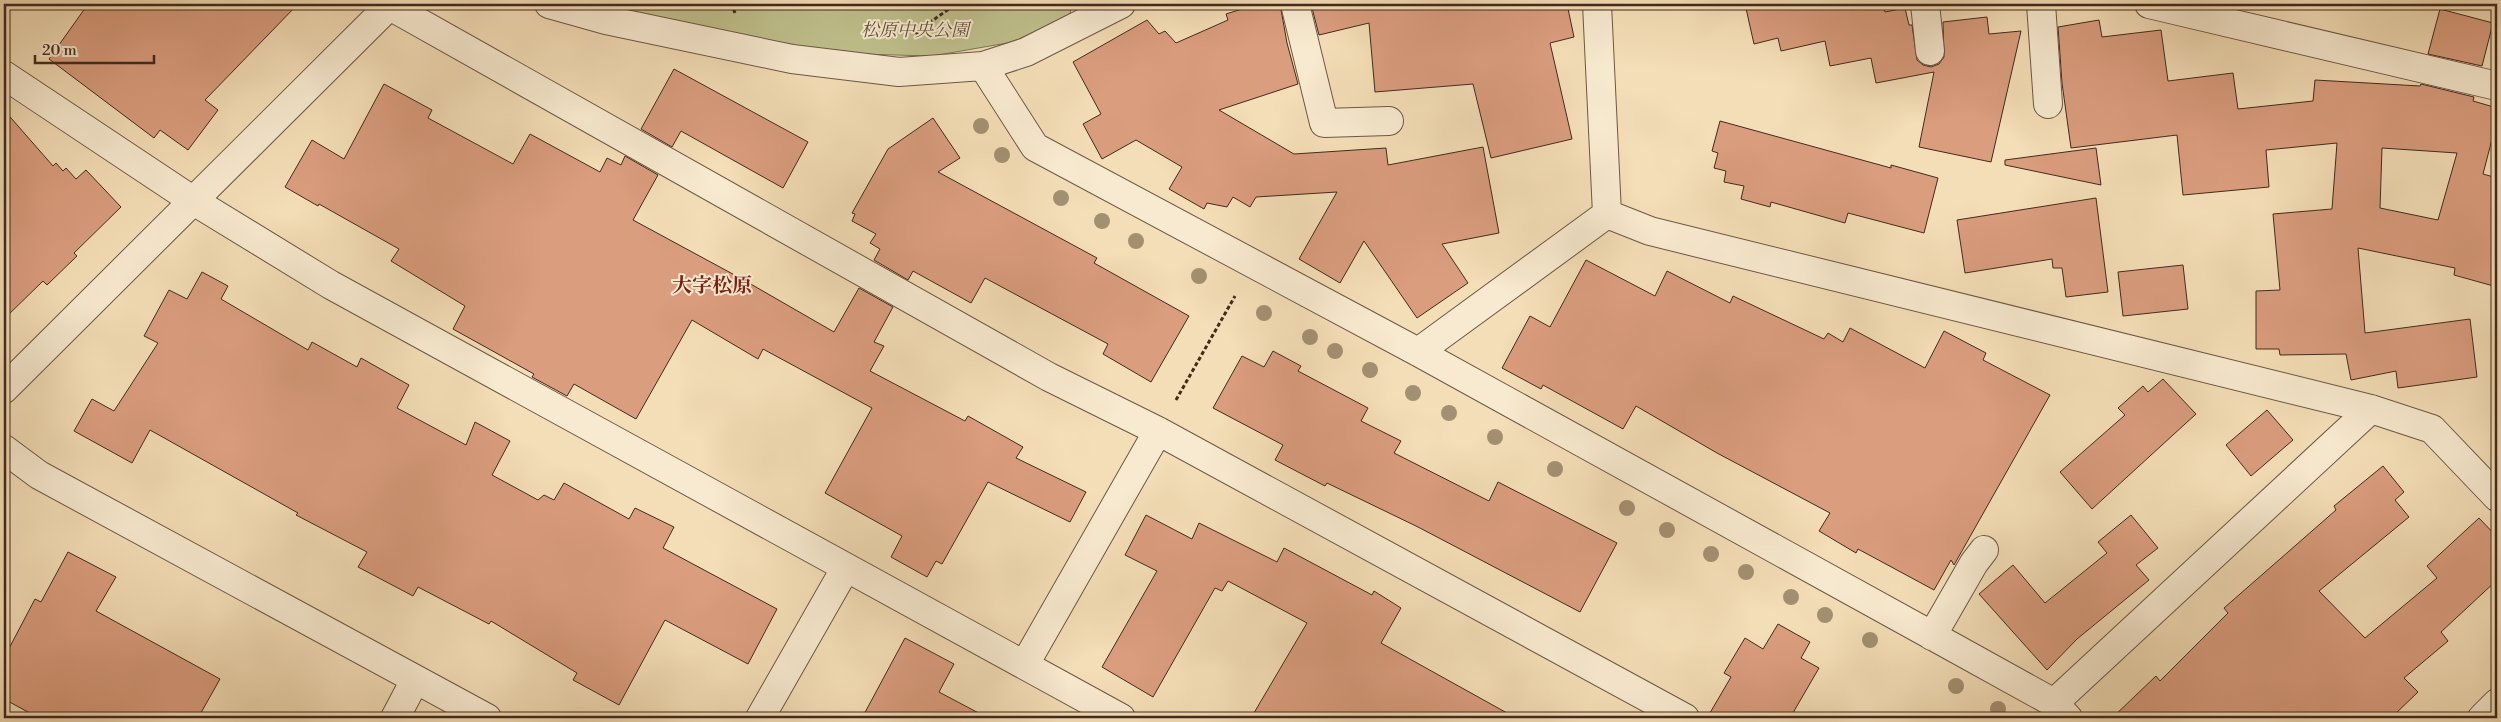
<svg xmlns="http://www.w3.org/2000/svg" width="2501" height="722" viewBox="0 0 2501 722" font-family="'Libre Bodoni','Noto Serif JP',serif">
<style>
.green{fill:#bfc08c;stroke:#807554}
.building{fill:#da9d7e;stroke:#422a1d;fill-rule:evenodd}
.lines{fill:none;stroke-linecap:round;stroke-linejoin:round}
.minor-casing{stroke:#6e5744;stroke-width:30}
.tertiary-casing{stroke:#6e5744;stroke-width:30}
.path{stroke:#422a1d;stroke-width:3;stroke-dasharray:4 2.5;stroke-linecap:butt}
.minor{stroke:#f8ead0;stroke-width:28}
.tertiary{stroke:#f8ead0;stroke-width:28}
.tree{fill:#a39072}
.labels{text-anchor:middle;dominant-baseline:central;stroke-width:4;stroke-linejoin:round;paint-order:stroke}
.park-label{font-size:18px;font-style:italic;fill:#615039;stroke:#f8ead0}
.quarter-label{font-size:20px;font-weight:bold;fill:#7a1f14;stroke:#f8ead0}
</style>
<rect width="100%" height="100%" fill="#f4deb7"/>
<filter id="stains"><feTurbulence type="fractalNoise" baseFrequency=".004" numOctaves="4"/><feColorMatrix values="0 0 0 0 .2 0 0 0 0 .09 0 0 0 0 .02 0 0 0 .5 -.17"/></filter>
<radialGradient id="worn" r=".72"><stop offset=".6" stop-color="#630" stop-opacity="0"/><stop offset="1" stop-color="#630" stop-opacity=".3"/></radialGradient>
<path class="green" d="M 595,4 L 1072,4 L 1070,14 L 1013,42 L 932,56 L 823,53 Z"/>
<path class="building" d="M 88,4 L 298,4 L 205,100 L 218,110 L 188,150 L 160,130 L 154,138 L 49,59 Z
M 1258,4 L 1280,4 L 1287,43 L 1298,84 L 1219,110 L 1294,154 L 1386,148 L 1388,165 L 1483,147 L 1499,233 L 1442,244 L 1468,283 L 1417,318 L 1364,241 L 1340,283 L 1299,259 L 1337,192 L 1256,197 L 1250,207 L 1233,197 L 1227,207 L 1207,203 L 1204,209 L 1169,189 L 1182,167 L 1136,140 L 1102,159 L 1083,124 L 1101,114 L 1073,62 L 1147,20 L 1159,34 L 1165,31 L 1176,43 L 1228,20 L 1226,14 Z
M 1311,4 L 1567,4 L 1574,37 L 1550,43 L 1572,139 L 1491,158 L 1473,84 L 1375,92 L 1369,23 L 1319,35 Z
M 1745,4 L 1883,4 L 1885,12 L 1905,8 L 1909,25 L 1912,25 L 1917,60 L 1923,65 L 1931,67 L 1939,64 L 1944,57 L 1943,22 L 1987,17 L 1989,34 L 2021,31 L 1991,162 L 1919,147 L 1934,72 L 1876,83 L 1871,58 L 1830,66 L 1825,41 L 1781,51 L 1778,38 L 1754,44 Z
M 2440,9 L 2493,23 L 2482,66 L 2428,54 Z
M 2099,20 L 2102,37 L 2161,30 L 2168,81 L 2233,73 L 2238,109 L 2313,101 L 2315,80 L 2420,86 L 2421,84 L 2474,97 L 2473,101 L 2497,108 L 2497,120 L 2483,174 L 2497,178 L 2497,287 L 2454,275 L 2455,268 L 2358,248 L 2365,333 L 2470,319 L 2477,377 L 2398,388 L 2396,371 L 2351,380 L 2346,354 L 2280,355 L 2279,349 L 2256,349 L 2256,291 L 2280,290 L 2273,214 L 2332,209 L 2337,143 L 2266,150 L 2269,187 L 2183,195 L 2177,135 L 2071,148 L 2062,83 L 2058,27 ZM 2382,148 L 2457,153 L 2438,220 L 2380,208 Z
M 674,69 L 808,142 L 783,188 L 681,131 L 672,147 L 641,129 Z
M 384,84 L 432,110 L 428,118 L 513,164 L 530,134 L 600,172 L 607,158 L 621,165 L 625,156 L 658,175 L 633,220 L 742,279 L 834,332 L 859,288 L 893,307 L 874,342 L 884,346 L 870,371 L 965,421 L 968,416 L 1023,447 L 1016,458 L 1086,492 L 1070,522 L 988,482 L 942,564 L 936,561 L 927,577 L 891,557 L 902,536 L 825,493 L 872,408 L 763,349 L 758,359 L 692,320 L 636,419 L 574,384 L 567,396 L 532,377 L 534,374 L 453,329 L 465,306 L 391,261 L 399,249 L 319,204 L 318,206 L 285,187 L 312,140 L 344,159 Z
M 4,110 L 53,166 L 56,163 L 63,171 L 66,168 L 76,179 L 86,170 L 121,207 L 74,253 L 77,256 L 47,285 L 43,281 L 4,319 Z
M 933,118 L 960,158 L 938,172 L 1097,258 L 1094,263 L 1189,316 L 1151,382 L 1103,354 L 1108,344 L 985,278 L 971,303 L 913,271 L 908,280 L 874,260 L 880,249 L 870,243 L 876,234 L 852,221 L 855,214 L 852,213 L 888,149 Z
M 1720,121 L 1891,168 L 1891,165 L 1938,178 L 1924,233 L 1848,213 L 1845,223 L 1771,202 L 1770,207 L 1741,199 L 1744,186 L 1724,182 L 1726,171 L 1714,168 L 1718,153 L 1712,151 Z
M 2096,148 L 2101,185 L 2005,165 L 2005,160 Z
M 2096,198 L 2108,292 L 2066,297 L 2062,268 L 2053,268 L 2052,259 L 1965,273 L 1957,220 Z
M 1586,260 L 1655,296 L 1667,271 L 1730,303 L 1733,296 L 1824,339 L 1828,333 L 1843,342 L 1850,328 L 1925,368 L 1944,331 L 1986,353 L 1983,360 L 2050,395 L 1954,565 L 1951,560 L 1934,590 L 1858,549 L 1856,553 L 1819,531 L 1830,513 L 1717,453 L 1636,406 L 1623,429 L 1543,385 L 1541,389 L 1502,368 L 1530,316 L 1550,327 Z
M 2183,265 L 2188,309 L 2123,316 L 2118,272 Z
M 202,272 L 228,286 L 221,299 L 308,350 L 312,342 L 357,367 L 361,358 L 409,385 L 397,408 L 466,445 L 475,422 L 510,441 L 492,475 L 538,500 L 544,495 L 554,500 L 564,483 L 629,519 L 635,508 L 674,527 L 663,548 L 777,609 L 748,664 L 665,620 L 619,705 L 573,680 L 577,673 L 491,621 L 489,624 L 418,587 L 413,596 L 358,567 L 367,552 L 296,515 L 298,513 L 150,430 L 132,463 L 74,431 L 92,399 L 114,411 L 158,343 L 144,336 L 169,290 L 187,299 Z
M 1273,351 L 1301,366 L 1298,371 L 1368,408 L 1361,421 L 1401,441 L 1394,453 L 1489,501 L 1498,482 L 1617,543 L 1580,612 L 1418,527 L 1327,483 L 1325,486 L 1275,460 L 1283,445 L 1213,408 L 1242,356 L 1264,367 Z
M 2163,379 L 2196,414 L 2092,509 L 2060,472 L 2125,415 L 2118,408 L 2143,386 L 2148,392 Z
M 2267,410 L 2293,440 L 2251,476 L 2226,445 Z
M 2383,466 L 2404,492 L 2395,500 L 2409,517 L 2319,591 L 2365,638 L 2437,578 L 2427,566 L 2479,518 L 2497,537 L 2497,580 L 2441,632 L 2448,641 L 2404,678 L 2418,692 L 2391,718 L 2112,718 L 2156,676 L 2160,681 L 2228,613 L 2224,608 L 2336,510 L 2334,506 Z
M 1146,515 L 1192,539 L 1199,523 L 1277,562 L 1284,548 L 1372,595 L 1374,591 L 1401,608 L 1381,643 L 1516,718 L 1251,718 L 1307,623 L 1228,581 L 1222,591 L 1215,588 L 1153,697 L 1102,667 L 1157,571 L 1125,555 Z
M 2131,515 L 2158,548 L 2136,565 L 2149,580 L 2077,639 L 2047,670 L 1979,594 L 2013,565 L 2045,603 L 2107,553 L 2098,542 Z
M 68,552 L 116,577 L 96,611 L 220,679 L 198,718 L 39,718 L 4,699 L 4,658 L 35,599 L 41,602 Z
M 1778,624 L 1810,642 L 1801,658 L 1819,668 L 1790,718 L 1707,718 L 1731,677 L 1724,673 L 1745,638 L 1763,649 Z
M 905,638 L 954,664 L 939,692 L 988,718 L 862,718 Z"/>
<g class="lines">
<g class="minor-casing">
<path id="minor" d="M 549,4 L 606,20 L 792,59 L 899,72 L 983,66 L 1026,52 L 1121,4
M 1295,4 L 1324,123 L 1389,121
M 1597,4 L 1607,214 L 1650,231 L 2371,409 L 2432,429 L 2497,497
M 1925,4 L 1930,51
M 2041,4 L 2048,104
M 2149,4 L 2497,86
M 390,6 L 1049,377 L 1158,431 L 1685,718
M 983,66 L 1035,147 L 1418,352 L 1951,646 L 2054,703 L 2068,718
M 4,75 L 192,200 L 331,285 L 1121,718
M 1418,352 L 1607,214
M 1932,636 L 1974,563 L 1984,550
M 1025,664 L 1158,431
M 2054,703 L 2371,409
M 395,718 L 415,680
M 760,718 L 845,569"/>
</g>
<g class="tertiary-casing">
<path id="tertiary" d="M 4,389 L 391,4
M 4,449 L 39,475 L 487,718
M 2482,718 L 2497,703"/>
</g>
<path class="path" d="M 731,4 L 735,13
M 734,8 L 753,4
M 918,35 L 916,32 L 956,4
M 1176,400 L 1235,296"/>
<use href="#minor" class="minor"/>
<use href="#tertiary" class="tertiary"/>
</g>
<g class="tree">
<circle cx="981" cy="126" r="8"/>
<circle cx="1002" cy="155" r="8"/>
<circle cx="1061" cy="198" r="8"/>
<circle cx="1102" cy="221" r="8"/>
<circle cx="1136" cy="241" r="8"/>
<circle cx="1199" cy="276" r="8"/>
<circle cx="1264" cy="313" r="8"/>
<circle cx="1310" cy="337" r="8"/>
<circle cx="1335" cy="351" r="8"/>
<circle cx="1370" cy="370" r="8"/>
<circle cx="1413" cy="393" r="8"/>
<circle cx="1449" cy="413" r="8"/>
<circle cx="1495" cy="437" r="8"/>
<circle cx="1555" cy="469" r="8"/>
<circle cx="1627" cy="508" r="8"/>
<circle cx="1667" cy="530" r="8"/>
<circle cx="1711" cy="554" r="8"/>
<circle cx="1746" cy="572" r="8"/>
<circle cx="1791" cy="597" r="8"/>
<circle cx="1825" cy="615" r="8"/>
<circle cx="1870" cy="640" r="8"/>
<circle cx="1956" cy="686" r="8"/>
<circle cx="1998" cy="709" r="8"/>
</g>
<g class="labels">
<g class="park-label">
<text x="915" y="30">松原中央公園</text>
</g>
<g class="quarter-label">
<text x="712" y="286">大字松原</text>
</g>
</g>
<rect width="2501" height="722" fill="none" stroke="#f4deb7" stroke-width="20"/>
<rect x="5" y="5" width="2491" height="712" fill="none" stroke="#422a1d" stroke-width="2.5"/>
<rect x="10" y="10" width="2481" height="702" fill="none" stroke="#422a1d"/>
<path d="M35 55v8h119v-8" fill="none" stroke="#422a1d" stroke-width="2.5"/>
<text x="42" y="55" font-size="15" fill="#422a1d" stroke="#f8ead0" stroke-width="4" paint-order="stroke">20 m</text>
<rect width="100%" height="100%" filter="url(#stains)"/>
<rect width="100%" height="100%" fill="url(#worn)"/>
</svg>
